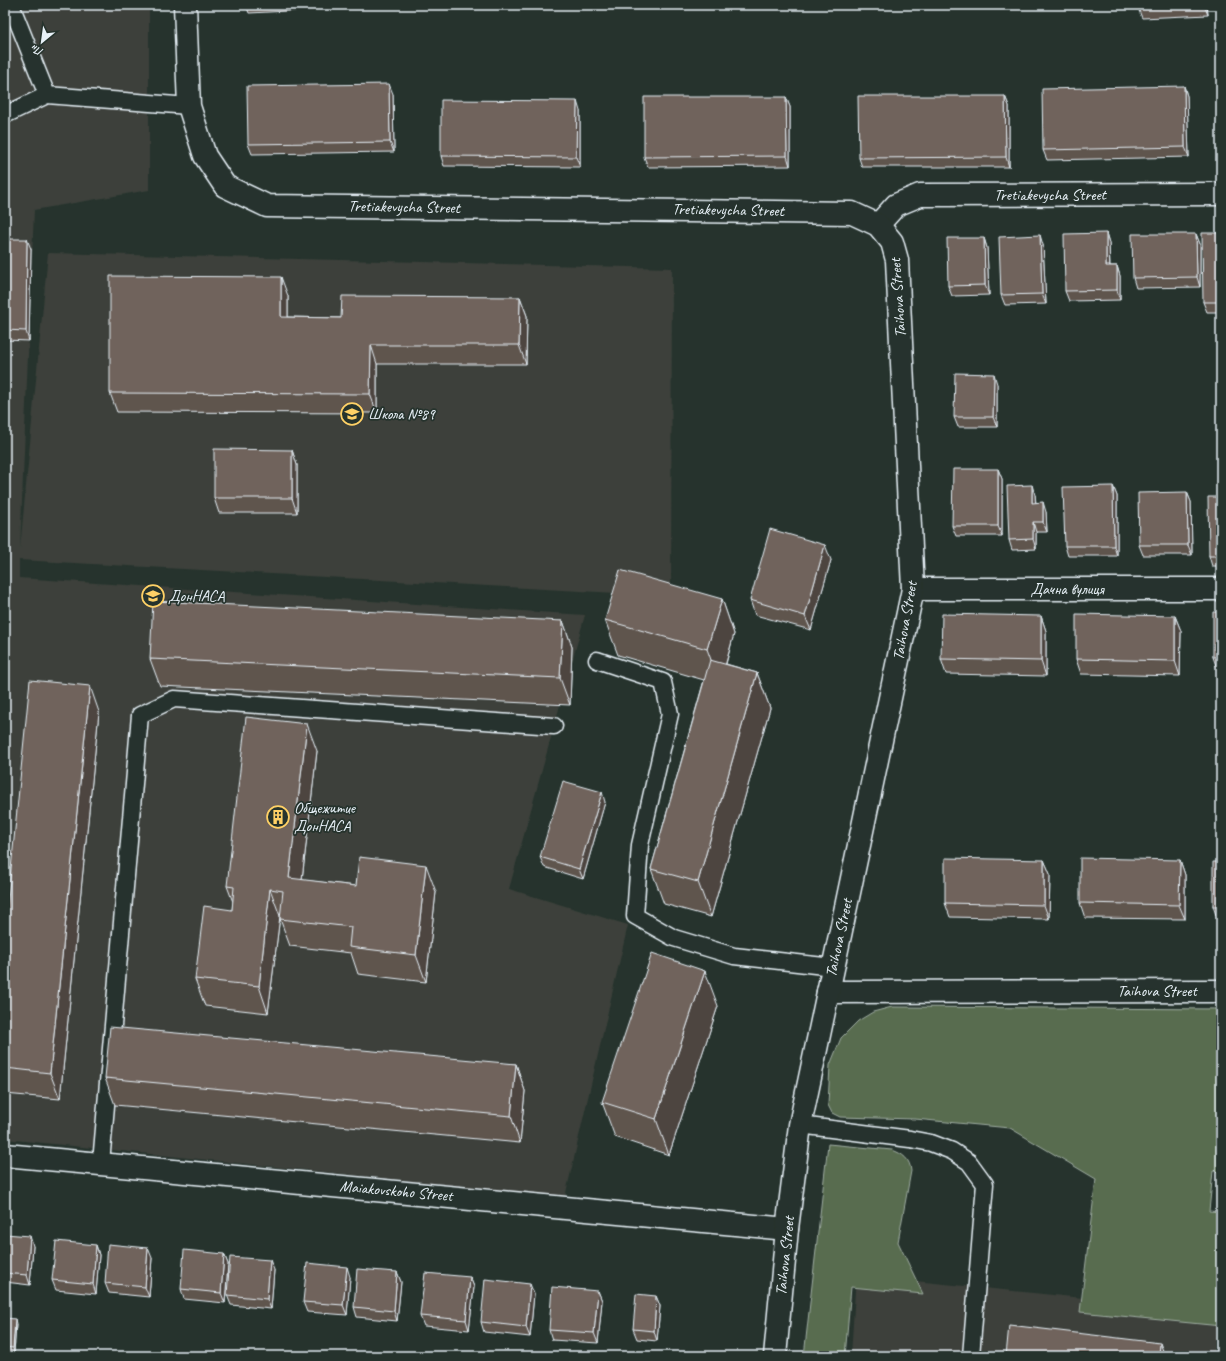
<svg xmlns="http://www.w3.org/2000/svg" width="1226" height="1361" viewBox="0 0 1226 1361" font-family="Caveat,sans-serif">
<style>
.built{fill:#3c413b}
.green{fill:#596c4f;stroke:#a0aea4}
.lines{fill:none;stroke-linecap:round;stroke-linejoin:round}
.lane-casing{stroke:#e8f1f8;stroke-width:19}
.street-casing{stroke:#e8f1f8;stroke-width:25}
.secondary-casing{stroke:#e8f1f8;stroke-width:25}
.lane{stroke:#26332d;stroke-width:16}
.street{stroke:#26332d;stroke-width:22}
.secondary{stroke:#26332d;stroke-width:22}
.wall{fill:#5f554e;stroke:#e8f1f8}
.shaded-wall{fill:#4e4540;stroke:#e8f1f8}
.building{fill:#6f635b;stroke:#e8f1f8}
.labels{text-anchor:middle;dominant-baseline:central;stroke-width:3.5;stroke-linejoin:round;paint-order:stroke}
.street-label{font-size:16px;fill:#e8f1f8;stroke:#26332d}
.poi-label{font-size:16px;fill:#e8f1f8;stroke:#26332d;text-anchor:start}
</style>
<rect width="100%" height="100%" fill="#26332d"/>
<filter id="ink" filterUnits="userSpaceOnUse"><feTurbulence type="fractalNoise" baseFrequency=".025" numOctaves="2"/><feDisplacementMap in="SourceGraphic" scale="8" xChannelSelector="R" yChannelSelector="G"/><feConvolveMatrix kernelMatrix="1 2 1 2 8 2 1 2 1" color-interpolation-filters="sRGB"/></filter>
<g filter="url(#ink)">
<path class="built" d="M 5,5 L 149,5 L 149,190 L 34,210 L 20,549 L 48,253 L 672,268 L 671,596 L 19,560 L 19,578 L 585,615 L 509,889 L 628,925 L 565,1197 L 5,1139 Z
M 856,1275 L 1221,1312 L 1221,1356 L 851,1356 Z"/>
<path class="green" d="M 892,1007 L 1221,1009 L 1221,1172 L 1213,1171 L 1209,1211 L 1221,1212 L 1221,1326 L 1080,1312 L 1096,1179 L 1010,1128 L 915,1119 L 840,1117 L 832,1113 L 828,1105 L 830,1065 L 841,1038 L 858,1021 L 873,1012 Z
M 828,1144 L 892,1150 C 903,1154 910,1159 911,1171 L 898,1242 L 923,1294 L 851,1287 L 845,1356 L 804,1356 Z"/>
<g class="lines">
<g class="lane-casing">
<path id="lane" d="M 11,5 L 47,95
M 5,115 L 47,95 L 189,106
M 597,660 L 663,682 L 670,714 L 640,845 L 635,916 L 674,938 L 734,956 L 833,967
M 800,1125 L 910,1139 L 931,1143 L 952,1151 L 969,1162 L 985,1184 L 971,1356
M 101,1163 L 140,715 L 174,699 L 554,726"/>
</g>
<g class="street-casing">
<path id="street" d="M 878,225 L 896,205 L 920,195 L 1221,194
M 913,589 L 1221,589
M 828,992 L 1221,991
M 5,1155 L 787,1229"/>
</g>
<g class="secondary-casing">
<path id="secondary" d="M 185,5 L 189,106 L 205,156 L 225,186 L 267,206 L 852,213 L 878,225 L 892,242 L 897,260 L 913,589 L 800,1125 L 787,1229 L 775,1356"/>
</g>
<use href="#lane" class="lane"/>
<use href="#street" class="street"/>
<use href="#secondary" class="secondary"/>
</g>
<path class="wall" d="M 246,5 L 308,5 L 308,10 L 249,13 Z
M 1207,5 L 1208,15 L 1142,18 L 1138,8 Z
M 1184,86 L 1187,96 L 1189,157 L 1047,160 L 1043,150 Z
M 393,94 L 394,152 L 252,154 L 248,144 Z
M 1005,96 L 1009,106 L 1009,167 L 862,167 L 859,158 Z
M 786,97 L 790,107 L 790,166 L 648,167 L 644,157 Z
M 580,111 L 580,167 L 444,166 L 441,156 Z
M 1106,233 L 1109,243 L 1110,266 L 1117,266 L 1120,276 L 1120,300 L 1069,301 L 1065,291 Z
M 1221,233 L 1221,312 L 1207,312 L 1203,302 Z
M 1196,234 L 1200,244 L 1200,287 L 1136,288 L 1133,278 Z
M 984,238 L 987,248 L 989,295 L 952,296 L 948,286 Z
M 5,239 L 31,249 L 29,341 L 5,340 Z
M 1043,245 L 1046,304 L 1005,305 L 1001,295 Z
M 288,296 L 288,317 L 341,318 L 520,297 L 527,316 L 526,364 L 377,364 L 377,413 L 117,412 L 110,393 Z
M 997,384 L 997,427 L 958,427 L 954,417 Z
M 292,450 L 297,465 L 297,513 L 219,513 L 214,498 Z
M 998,469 L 1002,479 L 1002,536 L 956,536 L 952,526 Z
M 1113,486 L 1117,496 L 1117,556 L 1068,556 L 1065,546 Z
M 1187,492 L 1191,502 L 1192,555 L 1143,555 L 1139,545 Z
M 1035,495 L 1036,503 L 1046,512 L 1047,532 L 1036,532 L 1036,549 L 1012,550 L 1009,540 Z
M 1221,497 L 1221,566 L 1212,566 L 1209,556 Z
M 831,560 L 811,630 L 755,615 L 750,600 Z
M 722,599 L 734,634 L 726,664 L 757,673 L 770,708 L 711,917 L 664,904 L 651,869 L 704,680 L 618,655 L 605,620 Z
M 1221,612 L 1221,671 L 1218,671 L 1213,657 Z
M 1041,616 L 1046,631 L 1046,676 L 946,674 L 941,659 Z
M 1175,616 L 1181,631 L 1180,676 L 1081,674 L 1076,659 Z
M 563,621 L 572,647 L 570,705 L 160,686 L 150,659 Z
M 99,712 L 60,1099 L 5,1094 L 5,929 Z
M 317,751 L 302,880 L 356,886 L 436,892 L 426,982 L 358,974 L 351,953 L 290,946 L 280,919 L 280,916 L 268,1013 L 205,1006 L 195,979 L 232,910 L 233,902 L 227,886 Z
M 605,802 L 583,879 L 544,867 L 540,857 Z
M 1044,860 L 1050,874 L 1049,919 L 950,917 L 945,903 Z
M 1180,860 L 1185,875 L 1185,919 L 1085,918 L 1080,903 Z
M 1221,862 L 1221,921 L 1218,921 L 1213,906 Z
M 718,1006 L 669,1155 L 615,1137 L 602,1102 Z
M 516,1064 L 525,1091 L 520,1143 L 115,1105 L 105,1078 Z
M 5,1234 L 33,1246 L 30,1285 L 5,1282 Z
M 96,1245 L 99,1255 L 96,1294 L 56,1290 L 52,1280 Z
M 224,1254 L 228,1264 L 225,1303 L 184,1299 L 181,1289 Z
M 152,1258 L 149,1297 L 109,1293 L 105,1283 Z
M 274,1270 L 271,1309 L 231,1305 L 227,1295 Z
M 397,1272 L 401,1282 L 397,1321 L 357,1317 L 354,1307 Z
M 350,1277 L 347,1315 L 307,1312 L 303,1302 Z
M 470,1277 L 474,1287 L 469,1330 L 424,1326 L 420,1316 Z
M 598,1291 L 602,1301 L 598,1343 L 552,1340 L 549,1330 Z
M 534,1294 L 530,1337 L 484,1332 L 481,1322 Z
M 656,1296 L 660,1306 L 657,1341 L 637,1339 L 633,1329 Z
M 5,1318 L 16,1324 L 14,1353 L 5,1352 Z"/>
<path class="shaded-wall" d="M 1204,5 L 1207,5 L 1208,15 Z
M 389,84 L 393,94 L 394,152 L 390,142 Z
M 1184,86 L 1187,96 L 1189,157 L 1185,147 Z
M 1005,96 L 1009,106 L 1009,167 L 1006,157 Z
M 786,97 L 790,107 L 790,166 L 787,156 Z
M 577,101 L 580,111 L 580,167 L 576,157 Z
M 1106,233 L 1109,243 L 1110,276 L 1106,266 Z
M 1196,234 L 1200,244 L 1200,287 L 1197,277 Z
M 1040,235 L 1043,245 L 1046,304 L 1042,294 Z
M 984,238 L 987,248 L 989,295 L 985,285 Z
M 27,239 L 31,249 L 29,341 L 26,331 Z
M 1117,266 L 1120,276 L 1120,300 L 1117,290 Z
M 281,277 L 288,296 L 288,336 L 281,317 Z
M 520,297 L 527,316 L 526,364 L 519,345 Z
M 371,345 L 377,364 L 377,413 L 370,394 Z
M 994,374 L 997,384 L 997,427 L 993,417 Z
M 292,450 L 297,465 L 297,513 L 292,498 Z
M 998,469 L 1002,479 L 1002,536 L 998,526 Z
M 1032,485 L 1035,495 L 1036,513 L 1032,503 Z
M 1113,486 L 1117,496 L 1117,556 L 1114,546 Z
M 1187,492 L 1191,502 L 1192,555 L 1188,545 Z
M 1043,502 L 1046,512 L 1047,532 L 1043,522 Z
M 1033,522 L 1036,532 L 1036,549 L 1033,539 Z
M 825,545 L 831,560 L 811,630 L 805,616 Z
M 722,599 L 734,634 L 720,684 L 707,649 Z
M 1041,616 L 1046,631 L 1046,676 L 1041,661 Z
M 1175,616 L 1181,631 L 1180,676 L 1175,661 Z
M 563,621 L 572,647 L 570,705 L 560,678 Z
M 757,673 L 770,708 L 711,917 L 698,882 Z
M 90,686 L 99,712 L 60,1099 L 50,1073 Z
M 307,724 L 317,751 L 299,905 L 289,878 Z
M 602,792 L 605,802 L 583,879 L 579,869 Z
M 1044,860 L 1050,874 L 1049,919 L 1044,905 Z
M 1180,860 L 1185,875 L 1185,919 L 1179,905 Z
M 426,865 L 436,892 L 426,982 L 416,955 Z
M 270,889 L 280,916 L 268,1013 L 259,986 Z
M 705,971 L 718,1006 L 669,1155 L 656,1119 Z
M 516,1064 L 525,1091 L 520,1143 L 511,1116 Z
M 30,1236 L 33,1246 L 30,1285 L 27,1275 Z
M 96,1245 L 99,1255 L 96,1294 L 93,1284 Z
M 148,1248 L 152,1258 L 149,1297 L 145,1287 Z
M 224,1254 L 228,1264 L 225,1303 L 221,1293 Z
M 270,1260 L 274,1270 L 271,1309 L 267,1299 Z
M 347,1267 L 350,1277 L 347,1315 L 343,1305 Z
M 397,1272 L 401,1282 L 397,1321 L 394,1311 Z
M 470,1277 L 474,1287 L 469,1330 L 466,1320 Z
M 530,1284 L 534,1294 L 530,1337 L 526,1327 Z
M 598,1291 L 602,1301 L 598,1343 L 594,1333 Z
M 656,1296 L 660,1306 L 657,1341 L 654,1331 Z
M 15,1319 L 16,1324 L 14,1353 L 13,1348 Z
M 1160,1343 L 1165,1356 L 1159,1356 Z"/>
<path class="building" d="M 1138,5 L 1204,5 L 1138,8 Z
M 389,84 L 390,142 L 248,144 L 247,86 Z
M 1184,86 L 1185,147 L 1043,150 L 1042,89 Z
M 858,96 L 1005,96 L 1006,157 L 859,158 Z
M 644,97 L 786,97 L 787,156 L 644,157 Z
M 441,100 L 577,101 L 576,157 L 441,156 Z
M 1106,233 L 1106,266 L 1117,266 L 1117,290 L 1065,291 L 1064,234 Z
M 1202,233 L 1221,233 L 1221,302 L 1203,302 Z
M 1132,234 L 1196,234 L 1197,277 L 1133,278 Z
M 1040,235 L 1042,294 L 1001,295 L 999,237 Z
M 947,238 L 984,238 L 985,285 L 948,286 Z
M 5,239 L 27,239 L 26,331 L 5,330 Z
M 110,276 L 281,277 L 281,317 L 341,318 L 342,296 L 520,297 L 519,345 L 371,345 L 370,394 L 110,393 Z
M 955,373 L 994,374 L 993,417 L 954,417 Z
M 214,449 L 292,450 L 292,498 L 214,498 Z
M 953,469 L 998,469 L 998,526 L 952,526 Z
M 1032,485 L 1032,503 L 1043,502 L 1043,522 L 1033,522 L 1033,539 L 1009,540 L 1007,486 Z
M 1113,486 L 1114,546 L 1065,546 L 1063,487 Z
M 1187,492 L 1188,545 L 1139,545 L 1138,493 Z
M 1208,497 L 1221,497 L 1221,556 L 1209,556 Z
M 770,529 L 825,545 L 805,616 L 750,600 Z
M 620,570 L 722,599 L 707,649 L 605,620 Z
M 153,601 L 563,621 L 560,678 L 150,659 Z
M 1213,612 L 1221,612 L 1221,657 L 1213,657 Z
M 942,614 L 1041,616 L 1041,661 L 941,659 Z
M 1076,614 L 1175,616 L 1175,661 L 1076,659 Z
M 710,660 L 757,673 L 698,882 L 651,869 Z
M 30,680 L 90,686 L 50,1073 L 5,1068 L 5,929 Z
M 246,717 L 307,724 L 289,878 L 356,886 L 359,857 L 426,865 L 416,955 L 349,947 L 351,927 L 280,919 L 283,891 L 270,889 L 259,986 L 195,979 L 204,906 L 232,910 L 234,887 L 227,886 Z
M 563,781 L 602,792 L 579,869 L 540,857 Z
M 945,858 L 1044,860 L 1044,905 L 945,903 Z
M 1080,858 L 1180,860 L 1179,905 L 1080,903 Z
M 1213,862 L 1221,862 L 1221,906 L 1213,906 Z
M 652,953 L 705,971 L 656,1119 L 602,1102 Z
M 110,1027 L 516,1064 L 511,1116 L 105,1078 Z
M 5,1234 L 30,1236 L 27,1275 L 5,1273 Z
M 56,1241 L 96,1245 L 93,1284 L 52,1280 Z
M 108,1244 L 148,1248 L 145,1287 L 105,1283 Z
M 184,1250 L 224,1254 L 221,1293 L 181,1289 Z
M 230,1257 L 270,1260 L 267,1299 L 227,1295 Z
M 307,1263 L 347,1267 L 343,1305 L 303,1302 Z
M 357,1269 L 397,1272 L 394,1311 L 354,1307 Z
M 425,1273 L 470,1277 L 466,1320 L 420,1316 Z
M 485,1279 L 530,1284 L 526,1327 L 481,1322 Z
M 552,1287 L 598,1291 L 594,1333 L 549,1330 Z
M 636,1294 L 656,1296 L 654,1331 L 633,1329 Z
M 5,1318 L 15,1319 L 13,1348 L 5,1347 Z
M 1009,1325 L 1160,1343 L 1159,1356 L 1006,1356 Z"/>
</g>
<defs>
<g id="school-ring" transform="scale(1.15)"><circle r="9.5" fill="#26332d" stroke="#ffd166" stroke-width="1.5"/><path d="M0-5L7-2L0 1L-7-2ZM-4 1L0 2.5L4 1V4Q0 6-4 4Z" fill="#ffd166"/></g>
<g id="university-ring" transform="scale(1.15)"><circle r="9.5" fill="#26332d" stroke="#ffd166" stroke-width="1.5"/><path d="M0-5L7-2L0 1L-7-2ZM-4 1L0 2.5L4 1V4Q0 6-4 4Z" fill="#ffd166"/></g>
<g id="building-ring" transform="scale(1.15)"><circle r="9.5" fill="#26332d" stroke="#ffd166" stroke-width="1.5"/><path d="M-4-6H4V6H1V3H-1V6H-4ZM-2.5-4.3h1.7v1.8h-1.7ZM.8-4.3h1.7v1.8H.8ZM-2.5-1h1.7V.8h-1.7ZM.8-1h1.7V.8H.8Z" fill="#ffd166"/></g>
</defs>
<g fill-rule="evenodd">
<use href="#school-ring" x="352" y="414"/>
<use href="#university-ring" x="153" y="596"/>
<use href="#building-ring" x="278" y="817"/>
</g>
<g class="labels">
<g class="street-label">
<text x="1050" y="195">Tretiakevycha Street</text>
<text transform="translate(404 207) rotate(1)">Tretiakevycha Street</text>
<text transform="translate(728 210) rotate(1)">Tretiakevycha Street</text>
<text transform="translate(898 298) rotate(-94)">Taihova Street</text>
<text x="1067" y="589">Дачна вулиця</text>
<text transform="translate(905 621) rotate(-80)">Taihova Street</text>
<text transform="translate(839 938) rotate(-78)">Taihova Street</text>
<text x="1157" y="991">Taihova Street</text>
<text transform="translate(396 1191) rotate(5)">Maiakovskoho Street</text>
<text transform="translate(785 1256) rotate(-84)">Taihova Street</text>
</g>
<g class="poi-label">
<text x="368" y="414">Школа №89</text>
<text x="168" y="596">ДонНАСА</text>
<text x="294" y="808">Общежитие<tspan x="294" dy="18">ДонНАСА</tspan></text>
</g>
</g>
<rect width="1226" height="1361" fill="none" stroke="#26332d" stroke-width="20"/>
<rect x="10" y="10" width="1206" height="1341" fill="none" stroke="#e8f1f8" stroke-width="1.5" filter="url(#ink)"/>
<g transform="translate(42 42) rotate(209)" stroke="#26332d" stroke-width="3" paint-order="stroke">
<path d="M0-3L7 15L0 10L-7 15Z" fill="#e8f1f8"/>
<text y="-6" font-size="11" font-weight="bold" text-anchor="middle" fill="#e8f1f8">Пн</text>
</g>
</svg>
